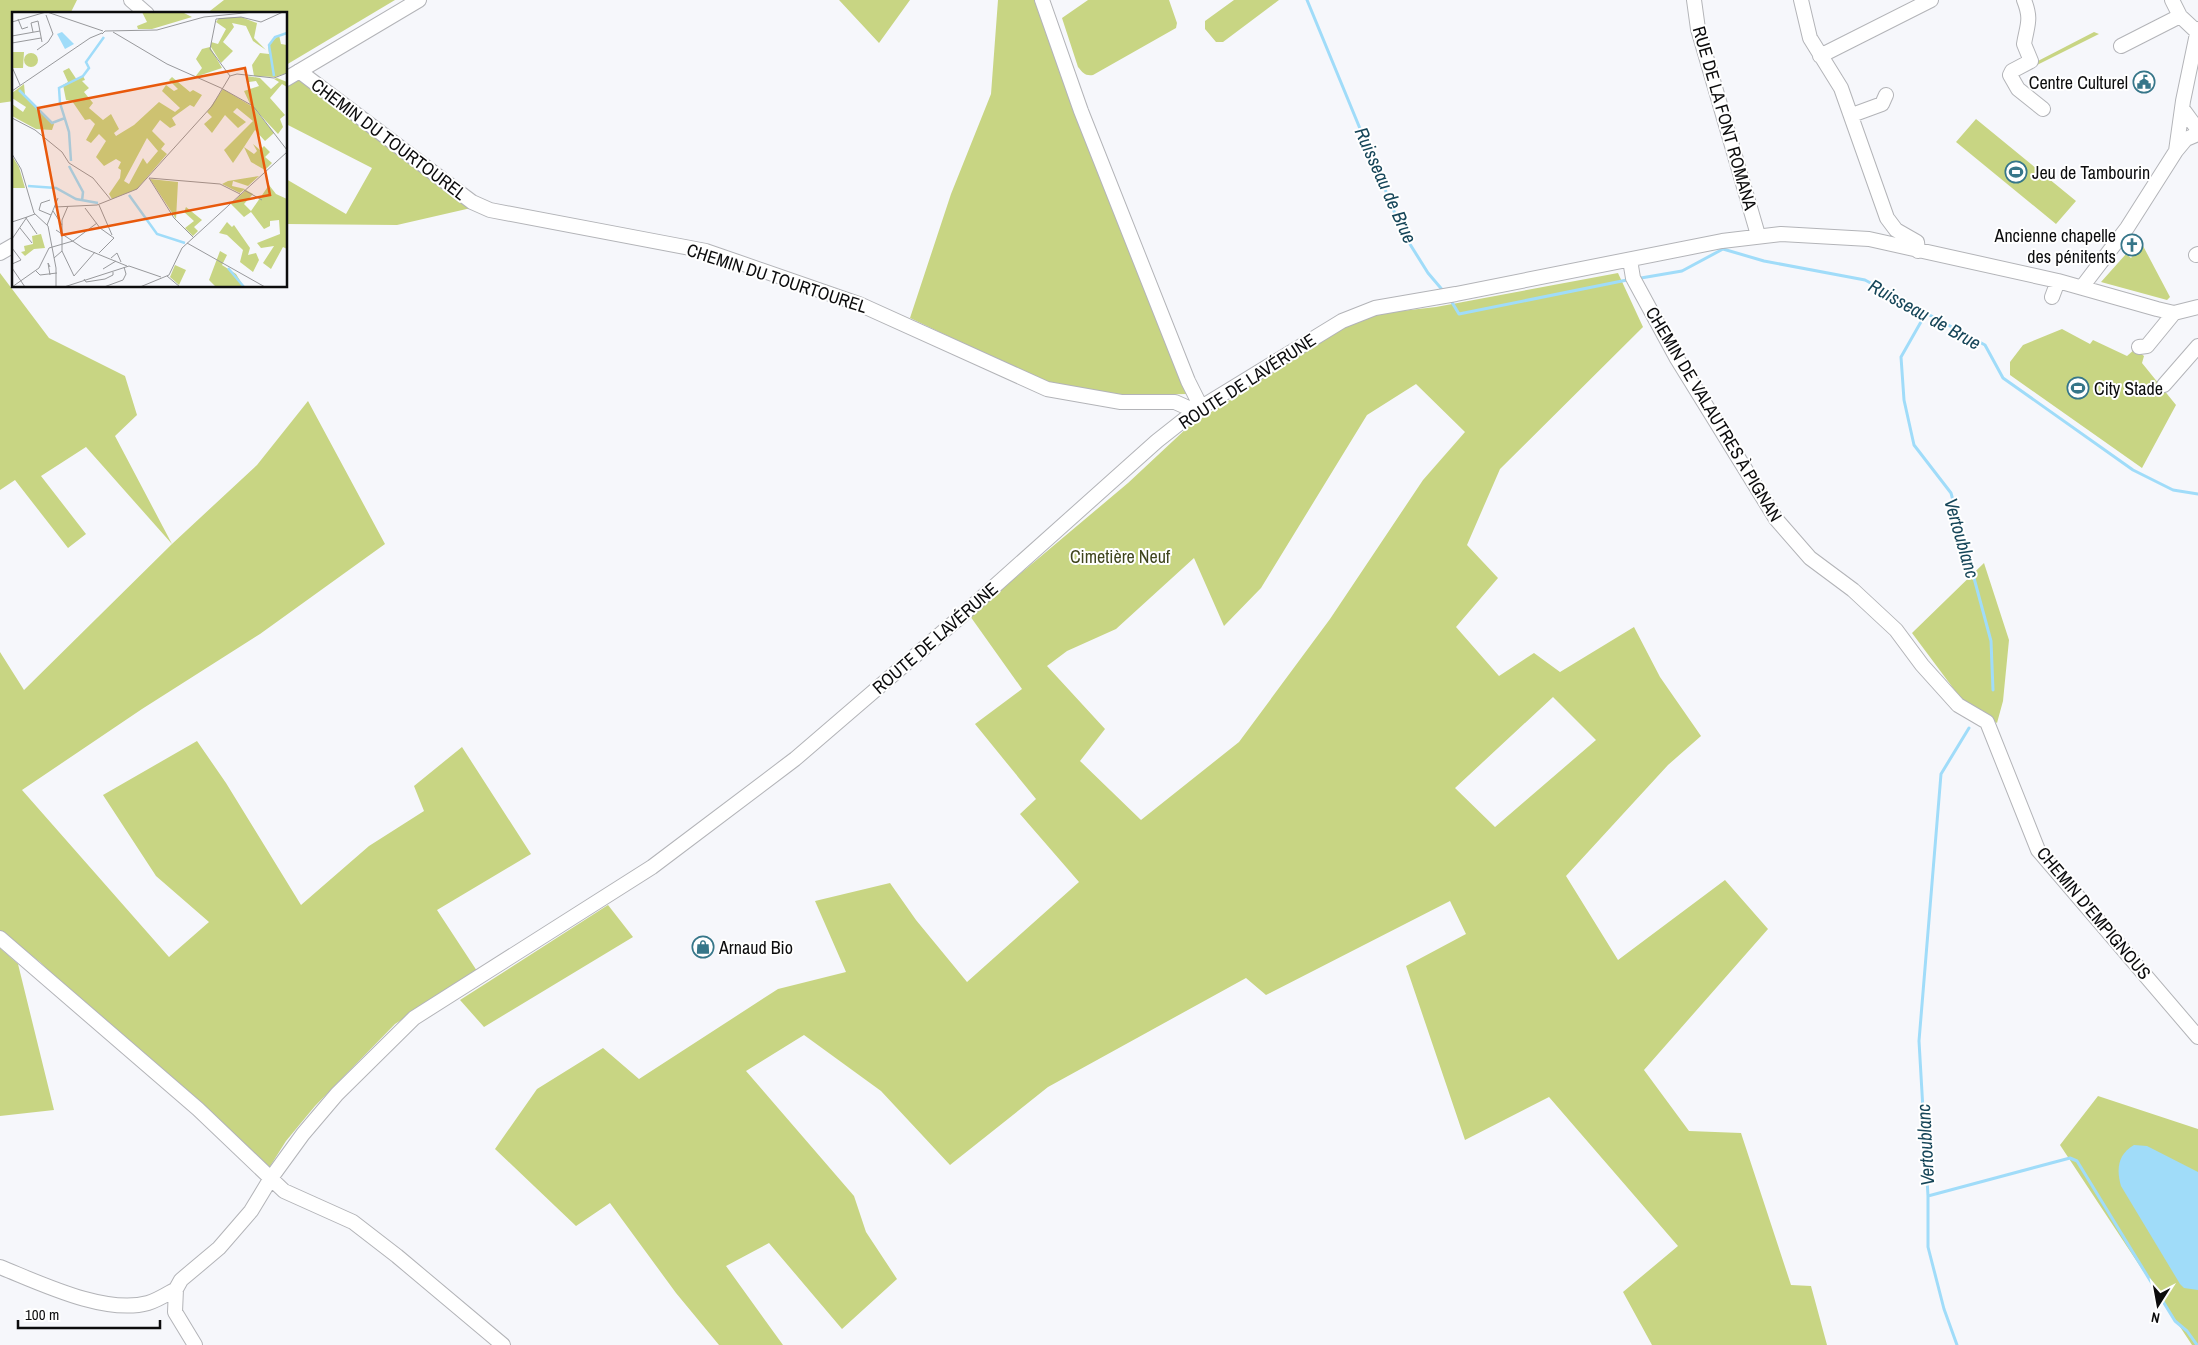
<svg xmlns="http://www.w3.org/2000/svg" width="2198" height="1345" viewBox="0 0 2198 1345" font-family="'Archivo Narrow',sans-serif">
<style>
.green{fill:#c8d583;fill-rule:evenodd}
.water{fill:#a0dcf9}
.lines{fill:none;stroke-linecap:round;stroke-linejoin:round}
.stream{stroke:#a0dcf9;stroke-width:3}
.minor-casing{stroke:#b3b4b8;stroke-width:16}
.minor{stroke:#fff;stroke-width:14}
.labels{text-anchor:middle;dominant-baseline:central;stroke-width:4;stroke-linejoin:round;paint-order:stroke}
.poi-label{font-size:18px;fill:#0c0c0d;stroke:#fff;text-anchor:start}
.street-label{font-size:18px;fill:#0c0c0d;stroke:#fff}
.park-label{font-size:18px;fill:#3e441c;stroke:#fff}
.water-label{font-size:19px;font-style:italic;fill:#164659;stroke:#fff}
.inset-river{fill:none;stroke:#a0dcf9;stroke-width:2.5}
.inset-road{fill:none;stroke:#98999c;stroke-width:1}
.view{fill:#e8590c;fill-opacity:0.15;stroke:#e8590c;stroke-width:2.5}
.inset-edge{fill:none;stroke:#0c0c0d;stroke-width:2.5}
</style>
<rect width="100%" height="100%" fill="#f6f7fb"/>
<path class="green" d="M 0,0 L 77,0 L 70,14 L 14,14 L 14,101 L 0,103 Z
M 224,0 L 395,0 L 286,65 L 286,14 L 206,14 Z
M 839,0 L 910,0 L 879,43 Z
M 998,0 L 1035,0 L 1070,101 L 1188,394 L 1121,395 L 1045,382 L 910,318 L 951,194 L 991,94 Z
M 1088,0 L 1169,0 L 1177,23 L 1176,28 L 1093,75 C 1085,76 1083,73 1078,67 L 1062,18 Z
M 1234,0 L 1279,0 L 1223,42 L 1216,42 L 1205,29 L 1205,21 Z
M 2094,32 L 2099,34 L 2037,65 L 2036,62 Z
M 299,77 L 471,208 L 397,225 L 286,224 L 286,179 L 346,214 L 372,168 L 286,124 L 286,84 Z
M 1976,119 L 2076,201 L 2056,224 L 1956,142 Z
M 2142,244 L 2170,297 L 2167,300 L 2101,282 L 2126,254 L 2131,258 Z
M 0,273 L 49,338 L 125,376 L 137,415 L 115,436 L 172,544 L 257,465 L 308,401 L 385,544 L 260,634 L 142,709 L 22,790 L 169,957 L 209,922 L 156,876 L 103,795 L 197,741 L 226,783 L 301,905 L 369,846 L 424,811 L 414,786 L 462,747 L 531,854 L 437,910 L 477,971 L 395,1024 L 315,1106 L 286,1141 L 269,1168 L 88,1009 L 40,962 L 0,931 L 0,652 L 24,690 L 172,544 L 86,447 L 41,476 L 86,534 L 68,548 L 15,480 L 0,490 Z
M 1618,273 L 1643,327 L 1500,469 L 1467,545 L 1498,578 L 1456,627 L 1499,676 L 1534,653 L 1560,672 L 1634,627 L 1660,677 L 1701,736 L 1668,765 L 1566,876 L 1618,960 L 1725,880 L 1768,929 L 1644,1070 L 1689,1131 L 1741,1133 L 1791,1285 L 1811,1286 L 1827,1345 L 1652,1345 L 1623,1292 L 1678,1246 L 1549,1097 L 1465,1140 L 1406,966 L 1466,934 L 1450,901 L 1266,995 L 1246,978 L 1048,1087 L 950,1165 L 881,1091 L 804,1035 L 746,1071 L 854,1196 L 866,1232 L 897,1279 L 842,1329 L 769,1243 L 726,1266 L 783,1345 L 719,1345 L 676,1293 L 610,1203 L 576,1226 L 495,1149 L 537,1089 L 603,1048 L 639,1079 L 778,989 L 846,972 L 815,901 L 890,883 L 916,920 L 967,982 L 1079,882 L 1020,814 L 1036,799 L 975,724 L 1022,689 L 970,616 L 1128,483 L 1188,427 L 1348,323 L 1375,314 L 1436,307 ZM 1416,384 L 1465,432 L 1423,480 L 1330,619 L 1239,742 L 1141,820 L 1080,761 L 1105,729 L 1047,666 L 1067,651 L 1116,629 L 1194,558 L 1224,626 L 1261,588 L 1367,415 ZM 1553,697 L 1596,740 L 1495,827 L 1455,788 Z
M 2062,329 L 2090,344 L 2093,340 L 2127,356 L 2135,349 L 2144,356 L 2142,363 L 2176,405 L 2142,468 L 2010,375 L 2010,362 L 2023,345 Z
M 1984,563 L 2009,640 L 2003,701 L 1997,723 L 1962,700 L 1912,633 Z
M 608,905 L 633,937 L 484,1027 L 460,1000 Z
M 0,948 L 18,964 L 54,1110 L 0,1116 Z
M 2098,1096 L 2198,1129 L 2198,1345 L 2192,1345 L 2060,1145 Z"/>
<path class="water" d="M 2134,1145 L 2147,1146 L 2198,1172 L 2198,1290 L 2184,1288 L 2180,1284 L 2121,1186 C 2116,1169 2118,1154 2134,1145 Z"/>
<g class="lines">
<path class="stream" d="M 1307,0 L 1403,233 L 1428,273 L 1445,293
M 1641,278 L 1682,271 L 1723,249 L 1764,261 L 1865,280 L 1985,345 L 2003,378 L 2133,470 L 2173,490 L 2198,494
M 1450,299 L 1459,314 L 1627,280
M 1926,313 L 1901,357 L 1904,400 L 1914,445 L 1951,493 L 1991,641 L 1993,690
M 1928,1196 L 2070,1158 L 2077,1161 L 2175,1321 L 2187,1331 L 2197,1345
M 1957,1345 L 1944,1309 L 1928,1247 L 1928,1196 L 1919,1041 L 1941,774 L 1969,728"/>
<g class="minor-casing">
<path id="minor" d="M 131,0 L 147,14
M 1042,0 L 1081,111 L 1188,381 L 1201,407
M 1694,0 L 1698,29 L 1758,235
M 1801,0 L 1810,38 L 1841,88 L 1887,218 L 1896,230 L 1917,242 L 1918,251
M 2024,0 C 2032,20 2027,25 2024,44 L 2031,61 L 2012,71 L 2010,75 L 2018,89 L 2043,109
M 2172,0 L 2180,16 L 2198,33
M 2121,46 L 2180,16
M 1820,56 L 1931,0
M 299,71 L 472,202 L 490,210 L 706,251 L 859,304 L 1047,389 L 1121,402 L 1175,402 L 1195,411
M 286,79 L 419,0
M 2182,108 L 2198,130
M 1852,115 L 1882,104 L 1886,95
M 2176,151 L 2186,139 L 2198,134
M 0,253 L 14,245
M 2196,255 L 2198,254
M 1630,260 L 1633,278 L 1676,357 L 1776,519 L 1810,558 L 1853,590 L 1896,630 L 1922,665 L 1958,705 L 1987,722 L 2038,850 L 2198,1037
M 2082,287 L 2127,228 L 2176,151 L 2183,101 L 2198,29
M 2052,297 L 2058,281
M 2139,347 L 2147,346 L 2174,313
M 2164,385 L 2198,346
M 0,938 L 198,1109 L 284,1191 L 353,1222 L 397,1256 L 503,1345
M 0,1267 C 40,1283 105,1315 148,1303 C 158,1300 167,1294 176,1289
M 195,1345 L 175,1312 L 176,1289 L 181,1280 L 219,1248 L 251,1211 L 271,1178 L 303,1134 L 337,1094 L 414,1018 L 652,867 L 795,759 L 959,618 L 1157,441 L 1195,411 L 1342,321 L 1375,308 L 1456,294 L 1722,241 L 1781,234 L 1869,239 L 2058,281 L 2157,309 L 2174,313 L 2198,307"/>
</g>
<use href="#minor" class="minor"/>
</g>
<defs>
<g id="civic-ring" transform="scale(1.125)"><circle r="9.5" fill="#fff" stroke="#367689" stroke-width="1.5"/><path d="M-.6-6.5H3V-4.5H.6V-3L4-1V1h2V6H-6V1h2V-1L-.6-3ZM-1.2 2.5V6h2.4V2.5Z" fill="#367689"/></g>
<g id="stadium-ring" transform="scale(1.125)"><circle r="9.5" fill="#fff" stroke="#367689" stroke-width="1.5"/><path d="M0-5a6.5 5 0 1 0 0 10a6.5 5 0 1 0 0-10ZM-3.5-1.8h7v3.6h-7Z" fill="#367689"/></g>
<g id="church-ring" transform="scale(1.125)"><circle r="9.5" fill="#fff" stroke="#367689" stroke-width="1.5"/><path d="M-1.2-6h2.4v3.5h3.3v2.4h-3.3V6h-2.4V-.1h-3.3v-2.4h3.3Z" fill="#367689"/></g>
<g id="shop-ring" transform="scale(1.125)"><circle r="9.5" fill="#fff" stroke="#367689" stroke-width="1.5"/><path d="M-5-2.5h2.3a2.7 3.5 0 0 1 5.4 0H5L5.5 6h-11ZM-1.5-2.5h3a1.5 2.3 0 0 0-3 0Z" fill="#367689"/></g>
</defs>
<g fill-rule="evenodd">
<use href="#civic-ring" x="2144" y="82"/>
<use href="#stadium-ring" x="2016" y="172"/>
<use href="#church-ring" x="2132" y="245"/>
<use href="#stadium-ring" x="2078" y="388"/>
<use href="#shop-ring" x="703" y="947"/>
</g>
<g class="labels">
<g class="poi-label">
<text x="2128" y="82" text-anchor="end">Centre Culturel</text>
<text x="2032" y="172">Jeu de Tambourin</text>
<text x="2116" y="235" text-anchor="end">Ancienne chapelle<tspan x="2116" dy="21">des pénitents</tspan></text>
<text x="2094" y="388">City Stade</text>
<text x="719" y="947">Arnaud Bio</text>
</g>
<g class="street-label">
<text transform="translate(1725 118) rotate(74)">RUE DE LA FONT ROMANA</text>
<text transform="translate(389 139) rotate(37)">CHEMIN DU TOURTOUREL</text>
<text transform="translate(777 278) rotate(18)">CHEMIN DU TOURTOUREL</text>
<text transform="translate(1247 381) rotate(-33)">ROUTE DE LAVÉRUNE</text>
<text transform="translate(1714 414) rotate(59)">CHEMIN DE VALAUTRES À PIGNAN</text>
<text transform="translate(935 638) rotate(-41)">ROUTE DE LAVÉRUNE</text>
<text transform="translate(2094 913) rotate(50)">CHEMIN D'EMPIGNOUS</text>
</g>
<g class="park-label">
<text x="1120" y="556">Cimetière Neuf</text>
</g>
<g class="water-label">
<text transform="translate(1386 185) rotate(66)">Ruisseau de Brue</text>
<text transform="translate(1925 314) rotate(29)">Ruisseau de Brue</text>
<text transform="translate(1962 538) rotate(74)">Vertoublanc</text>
<text transform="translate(1925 1145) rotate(-93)">Vertoublanc</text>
</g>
</g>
<g transform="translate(12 12)">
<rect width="275" height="275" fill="#f6f7fb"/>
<path d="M 130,0 L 170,0 L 180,5 L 140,17 L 126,17 L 125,14 L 135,10 ZM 229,5 L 245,11 L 242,26 L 254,38 L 241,29 L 234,14 L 220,11 L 222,15 L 211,30 L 221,39 L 209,51 L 199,35 L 199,30 L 206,32 L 214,17 L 204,10 L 207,6 ZM 267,23 L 269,32 L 275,33 L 275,61 L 263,65 L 242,64 L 240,53 L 248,41 L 257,42 L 256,33 ZM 198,35 L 210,56 L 183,65 L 190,56 L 184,47 L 190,37 ZM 1,40 L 12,40 L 11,56 L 1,56 ZM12 48a7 7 0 1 1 14 0a7 7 0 1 1-14 0ZM 57,56 L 65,68 L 71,64 L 73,68 L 70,69 L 77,76 L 72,80 L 81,91 L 77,96 L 91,108 L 99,102 L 107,117 L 102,121 L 104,124 L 122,113 L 147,90 L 163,100 L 168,96 L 150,79 L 154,73 L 162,79 L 166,77 L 157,68 L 160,65 L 178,80 L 181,78 L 190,83 L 182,95 L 178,93 L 160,106 L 164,113 L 158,116 L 148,108 L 140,119 L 153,132 L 149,137 L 155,142 L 125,177 L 100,187 L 97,182 L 108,166 L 109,158 L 106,156 L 109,150 L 104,147 L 92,154 L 84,145 L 94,129 L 87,122 L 79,131 L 74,128 L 83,112 L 78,107 L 73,108 L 60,89 L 54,88 L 51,73 L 56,70 L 51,59 ZM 135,126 L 146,139 L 135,152 L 131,146 L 117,172 L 112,169 ZM 235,64 L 248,66 L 259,77 L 267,70 L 262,67 L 265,66 L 275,70 L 275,75 L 270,72 L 258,86 L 273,103 L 268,107 L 271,115 L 266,122 L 238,92 L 232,79 L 247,74 L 244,69 L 237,70 ZM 12,72 L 13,83 L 42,112 L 40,118 L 24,117 L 0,104 L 0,92 L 11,100 L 14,95 L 0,86 L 0,81 ZM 211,77 L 241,95 L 262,121 L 253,129 L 243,118 L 232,135 L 242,142 L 245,139 L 241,132 L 248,138 L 252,134 L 258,140 L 253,145 L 260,151 L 253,158 L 239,150 L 232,135 L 221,151 L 212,138 L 241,109 L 225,96 L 221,100 L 234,110 L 226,116 L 213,103 L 200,121 L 192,112 L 200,105 L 195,100 ZM 0,144 L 7,155 L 13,176 L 0,176 ZM 247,164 L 236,174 L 221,169 L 220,174 L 233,177 L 228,181 L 210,172 L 216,169 ZM 138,167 L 166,170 L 164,207 ZM 257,173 L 264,182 L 275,187 L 275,237 L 271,235 L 259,257 L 251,251 L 262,234 L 249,236 L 245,231 L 268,222 L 267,208 L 258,209 L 258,214 L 252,217 L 239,200 L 232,205 L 219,192 L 234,178 L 241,182 L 232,192 L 239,199 ZM 174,195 L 190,208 L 182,215 L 186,219 L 181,224 L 173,216 L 182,209 L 172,200 ZM 215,210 L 220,215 L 222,213 L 238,236 L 236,243 L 244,241 L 247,248 L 241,260 L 228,250 L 231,238 L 215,223 L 207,221 ZM 29,222 L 33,236 L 22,237 L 13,244 L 9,240 L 13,239 L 12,234 L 21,232 L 20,224 ZM 208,239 L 215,243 L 210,253 L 224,262 L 232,275 L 204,275 L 197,268 ZM 163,253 L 174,258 L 167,273 L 158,265 Z" fill="#c8d583" fill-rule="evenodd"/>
<path d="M 50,20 L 62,32 L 53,37 L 45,22 Z" fill="#a0dcf9"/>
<path class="inset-river" d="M 262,64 L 257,33 L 263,25 L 275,21M 7,78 L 40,111 L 53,106M 59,149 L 57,120 L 48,91 L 47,76 L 71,64 L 77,56 L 74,50 L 92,25M 57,154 L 71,180 L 70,189M 16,174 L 44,176 L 64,187 L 86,191M 117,183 L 145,222 L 173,231M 216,256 L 232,275"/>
<path class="inset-road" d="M 35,0 L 91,19M 6,7 L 10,17 L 16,15M 0,10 L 34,0M 21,20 L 19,11 L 26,9 L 30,30M 101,20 L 155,52 L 209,76 L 241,94 L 275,138M 90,22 L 93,19 L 145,18 L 192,5 L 242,0M 0,24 L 28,19M 0,31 L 29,26M 25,38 L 36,30 L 41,22 L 34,3M 0,55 L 8,73M 218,64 L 198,37 L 204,7 L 229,5 L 249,10 L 271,0M 218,64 L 225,62 L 262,66 L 275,61M 0,79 L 78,26 L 90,21M 0,106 L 23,118 L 50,140 L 57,151 L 81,166 L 99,188M 0,142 L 9,157 L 22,201 L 36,214 L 44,256 L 44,275M 137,166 L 208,172 L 228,182M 137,166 L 162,206 L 181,225M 232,178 L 250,188M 38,188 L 29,191 L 27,198 L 39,203M 87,193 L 100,223M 43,195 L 85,193 L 125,177 L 200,94 L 218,64M 73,196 L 88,216 L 102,226 L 87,241M 41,199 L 50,213M 14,206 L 25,222M 0,210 L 15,205M 35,213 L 46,186M 8,216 L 20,231M 44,218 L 71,236 L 115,254M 0,227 L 15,205 L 23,202M 175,231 L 253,275M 0,236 L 9,248 L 0,252M 50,239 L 62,264M 42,246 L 50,239 L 50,208 L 56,194M 99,246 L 105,241 L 109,250M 38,255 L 36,251 L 38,263M 0,256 L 13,275M 91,257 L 104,249M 24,259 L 28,263 L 45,261M 62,264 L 83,240M 155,264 L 168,275M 72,267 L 74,270 L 93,267 L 101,263 L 101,260M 0,275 L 27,256 L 37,236 L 61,229 L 85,211M 52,275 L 117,254 L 149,265M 92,275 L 111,268 L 114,262 L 112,255M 128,275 L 157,263 L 170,236 L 275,140"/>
<path class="view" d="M 233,56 L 258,183 L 50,223 L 26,96 Z"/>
<rect width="275" height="275" class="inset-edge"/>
</g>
<g transform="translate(2158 1305) rotate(191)" stroke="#ffffff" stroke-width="4" paint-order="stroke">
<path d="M0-4L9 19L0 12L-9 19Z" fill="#0c0c0d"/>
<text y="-8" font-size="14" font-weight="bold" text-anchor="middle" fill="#0c0c0d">N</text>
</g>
<path d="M18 1320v8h142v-8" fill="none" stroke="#0c0c0d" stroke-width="2.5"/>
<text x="25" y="1320" font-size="15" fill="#0c0c0d" stroke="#ffffff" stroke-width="4" paint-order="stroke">100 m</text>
</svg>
